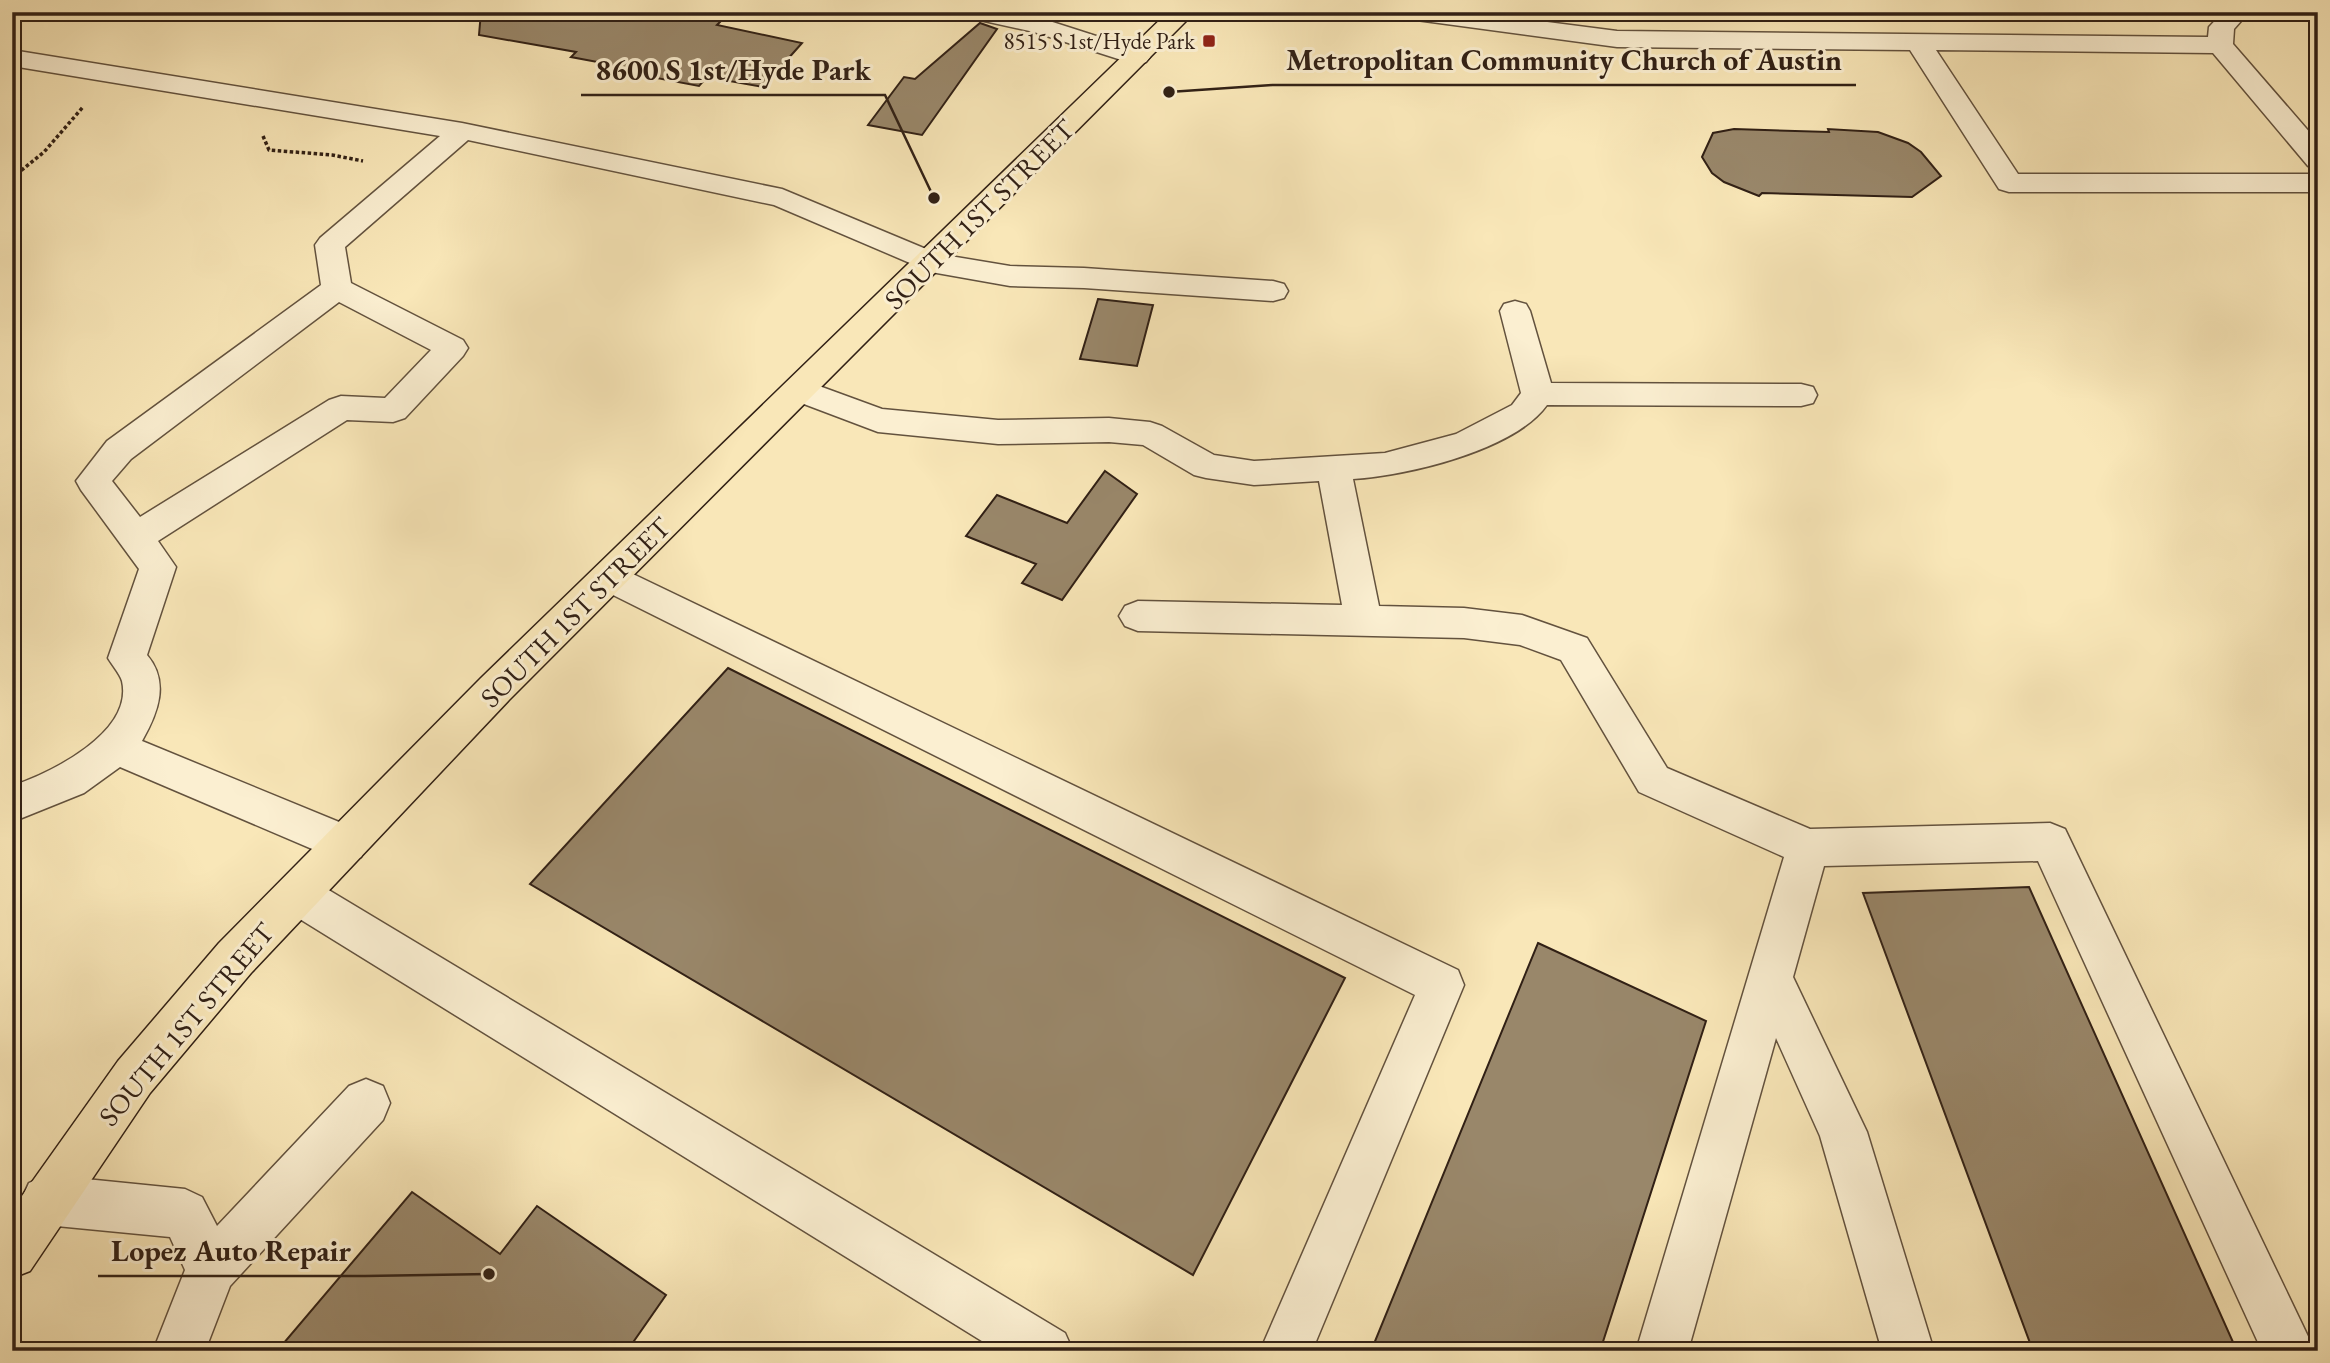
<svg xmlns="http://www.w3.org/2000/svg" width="2330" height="1363" viewBox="0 0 2330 1363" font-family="'EB Garamond',serif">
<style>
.building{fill:#99876a;stroke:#312015;stroke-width:2}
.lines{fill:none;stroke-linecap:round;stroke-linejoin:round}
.minor-casing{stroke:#63523e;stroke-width:3}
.major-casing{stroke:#312015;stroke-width:3}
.path{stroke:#312015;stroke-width:3.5;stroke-dasharray:3.5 2.5;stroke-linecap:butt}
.minor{fill:#fbefd1;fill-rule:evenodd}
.major{fill:#f9e7b8;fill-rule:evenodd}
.poi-dot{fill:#8f2418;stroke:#fbefd1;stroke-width:2.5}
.labels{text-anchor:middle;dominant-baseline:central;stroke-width:6;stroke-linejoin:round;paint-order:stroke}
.far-poi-label{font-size:23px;fill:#312015;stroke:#fbefd1;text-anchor:end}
.street-label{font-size:28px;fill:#312015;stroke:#fbefd1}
.leader{fill:none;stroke:#312015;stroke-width:2.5}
.callout-dot{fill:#312015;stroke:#fbefd1;stroke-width:2.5}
.callout-label{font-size:30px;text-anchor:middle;font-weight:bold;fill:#312015;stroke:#fbefd1;stroke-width:6;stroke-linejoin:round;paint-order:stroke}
</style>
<rect width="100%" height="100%" fill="#f9e7b8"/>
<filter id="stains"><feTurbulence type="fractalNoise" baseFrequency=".00286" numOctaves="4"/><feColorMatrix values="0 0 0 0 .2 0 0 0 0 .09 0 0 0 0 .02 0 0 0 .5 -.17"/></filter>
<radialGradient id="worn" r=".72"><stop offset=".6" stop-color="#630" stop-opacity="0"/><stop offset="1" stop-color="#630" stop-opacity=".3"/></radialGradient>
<path class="building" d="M 481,12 L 674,12 L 722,20 L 717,25 L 802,43 L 763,87 L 707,77 L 699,86 L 598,67 L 603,63 L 571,57 L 576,52 L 479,35 Z
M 980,23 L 997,29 L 922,135 L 868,125 L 904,77 L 915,79 Z
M 1734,129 L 1829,132 L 1828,129 L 1878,132 L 1908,143 L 1921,152 L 1941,176 L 1912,197 L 1762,193 L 1759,196 L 1724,182 L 1712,173 L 1702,157 L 1713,133 Z
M 1098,299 L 1153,305 L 1137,366 L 1080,359 Z
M 1105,471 L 1137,494 L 1062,600 L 1022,583 L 1036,564 L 966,536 L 997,495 L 1067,523 Z
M 728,668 L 1345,978 L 1193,1275 L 530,884 Z
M 2029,887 L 2237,1351 L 2033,1351 L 1863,893 Z
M 1538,943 L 1706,1021 L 1600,1351 L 1371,1351 Z
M 412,1192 L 500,1254 L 537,1206 L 666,1295 L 627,1351 L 277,1351 Z"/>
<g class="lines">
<g class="minor-casing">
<path id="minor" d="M 963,12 L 1011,12 L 1040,18 L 1146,52 L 1150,57 L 1146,62 L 1137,65 L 1034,32 L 966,17 Z
M 1397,12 L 1469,12 L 1617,31 L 2208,37 L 2209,27 L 2223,12 L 2249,12 L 2234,29 L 2233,44 L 2318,142 L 2318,168 L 2308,166 L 2213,53 L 1936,50 L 2018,174 L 2318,174 L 2318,192 L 2009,192 L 1999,189 L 1910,50 L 1617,47 L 1409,19 L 1400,17 Z
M 12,50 L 462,123 L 782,189 L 938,254 L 1010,266 L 1084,268 L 1273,281 L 1284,284 L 1288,291 L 1284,298 L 1273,301 L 1084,288 L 1010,286 L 931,272 L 774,205 L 468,140 L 345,247 L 351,283 L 463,340 L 468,348 L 463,356 L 405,418 L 393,422 L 347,420 L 158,541 L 176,567 L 147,655 C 170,682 158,713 142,741 L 361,831 L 367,844 L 361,857 L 346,863 L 331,857 L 120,767 L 84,793 L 12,822 L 12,786 C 50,773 134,733 122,681 C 120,674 112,665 108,658 L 139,569 L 81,490 L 76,481 L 107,441 L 321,285 L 315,245 L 320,238 L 440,136 L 12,66 ZM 339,302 L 431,350 L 385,398 L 341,396 L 329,400 L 140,517 L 112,481 L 131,459 Z
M 1515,301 L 1526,304 L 1530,311 L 1551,383 L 1801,384 L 1813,387 L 1817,395 L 1813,403 L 1801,406 L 1547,405 C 1515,450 1407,476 1353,479 L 1379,606 L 1464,608 L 1522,615 L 1587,638 L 1667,768 L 1810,829 L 2050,823 L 2065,829 L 2315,1351 L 2262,1351 L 2038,861 L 1824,866 L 1793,977 L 1867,1132 L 1934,1351 L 1882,1351 L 1820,1136 L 1776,1038 L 1688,1351 L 1636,1351 L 1784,857 L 1639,792 L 1561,660 L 1520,645 L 1464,638 L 1138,631 L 1125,626 L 1119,616 L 1125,606 L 1138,601 L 1342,605 L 1319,481 L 1254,485 L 1206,478 L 1194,475 L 1143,445 L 1109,442 L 998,444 L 878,432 L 788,398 L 784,390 L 788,382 L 800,379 L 882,409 L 998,420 L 1109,418 L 1150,422 L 1162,426 L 1214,455 L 1254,461 L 1385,453 L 1456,434 L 1512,405 L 1521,393 L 1500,311 L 1504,304 Z
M 610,563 L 1458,970 L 1464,985 L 1312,1351 L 1260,1351 L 1415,995 L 597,587 L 592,577 L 597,567 Z
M 297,875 L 312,880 L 1065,1333 L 1073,1351 L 998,1351 L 282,908 L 276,894 L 282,880 Z
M 366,1079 L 383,1086 L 390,1103 L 383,1120 L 230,1286 L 205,1351 L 153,1351 L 185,1270 L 170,1237 L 46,1225 L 29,1217 L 21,1200 L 29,1183 L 46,1175 L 185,1189 L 202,1197 L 217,1226 L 349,1086 Z"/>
</g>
<g class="major-casing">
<path id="major" d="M 1168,12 L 1195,12 L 509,700 L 251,973 L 150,1093 L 30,1271 L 12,1278 L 12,1210 L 118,1061 L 219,943 L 481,678 Z"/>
</g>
<path class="path" d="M 263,136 L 269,150 L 332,155 L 363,161
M 12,178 L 44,152 L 83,107"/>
<use href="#minor" class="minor"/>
<use href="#major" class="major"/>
</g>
<rect class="poi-dot" x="1202" y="34" width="14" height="14" rx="3.5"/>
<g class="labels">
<g class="far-poi-label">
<text x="1195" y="41">8515 S 1st/Hyde Park</text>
</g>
<g class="street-label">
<text transform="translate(979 214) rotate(-45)">SOUTH 1ST STREET</text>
<text transform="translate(575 612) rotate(-45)">SOUTH 1ST STREET</text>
<text transform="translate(186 1024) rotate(-50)">SOUTH 1ST STREET</text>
</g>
</g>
<path class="leader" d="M1169 92L1272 85H1856M934 198L885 95H581M489 1274L365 1276H98"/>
<g class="callout-dot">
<circle cx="1169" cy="92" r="7"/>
<circle cx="934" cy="198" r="7"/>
<circle cx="489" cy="1274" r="7"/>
</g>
<g class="callout-label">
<text x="1564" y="70">Metropolitan Community Church of Austin</text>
<text x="733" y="80">8600 S 1st/Hyde Park</text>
<text x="231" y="1261">Lopez Auto Repair</text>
</g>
<rect width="2330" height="1363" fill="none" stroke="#f9e7b8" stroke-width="42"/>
<rect x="14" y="14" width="2302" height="1335" fill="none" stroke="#312015" stroke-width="3.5"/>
<rect x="21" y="21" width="2288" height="1321" fill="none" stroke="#312015" stroke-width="2"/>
<rect width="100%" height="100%" filter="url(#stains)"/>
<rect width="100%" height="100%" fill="url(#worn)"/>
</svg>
